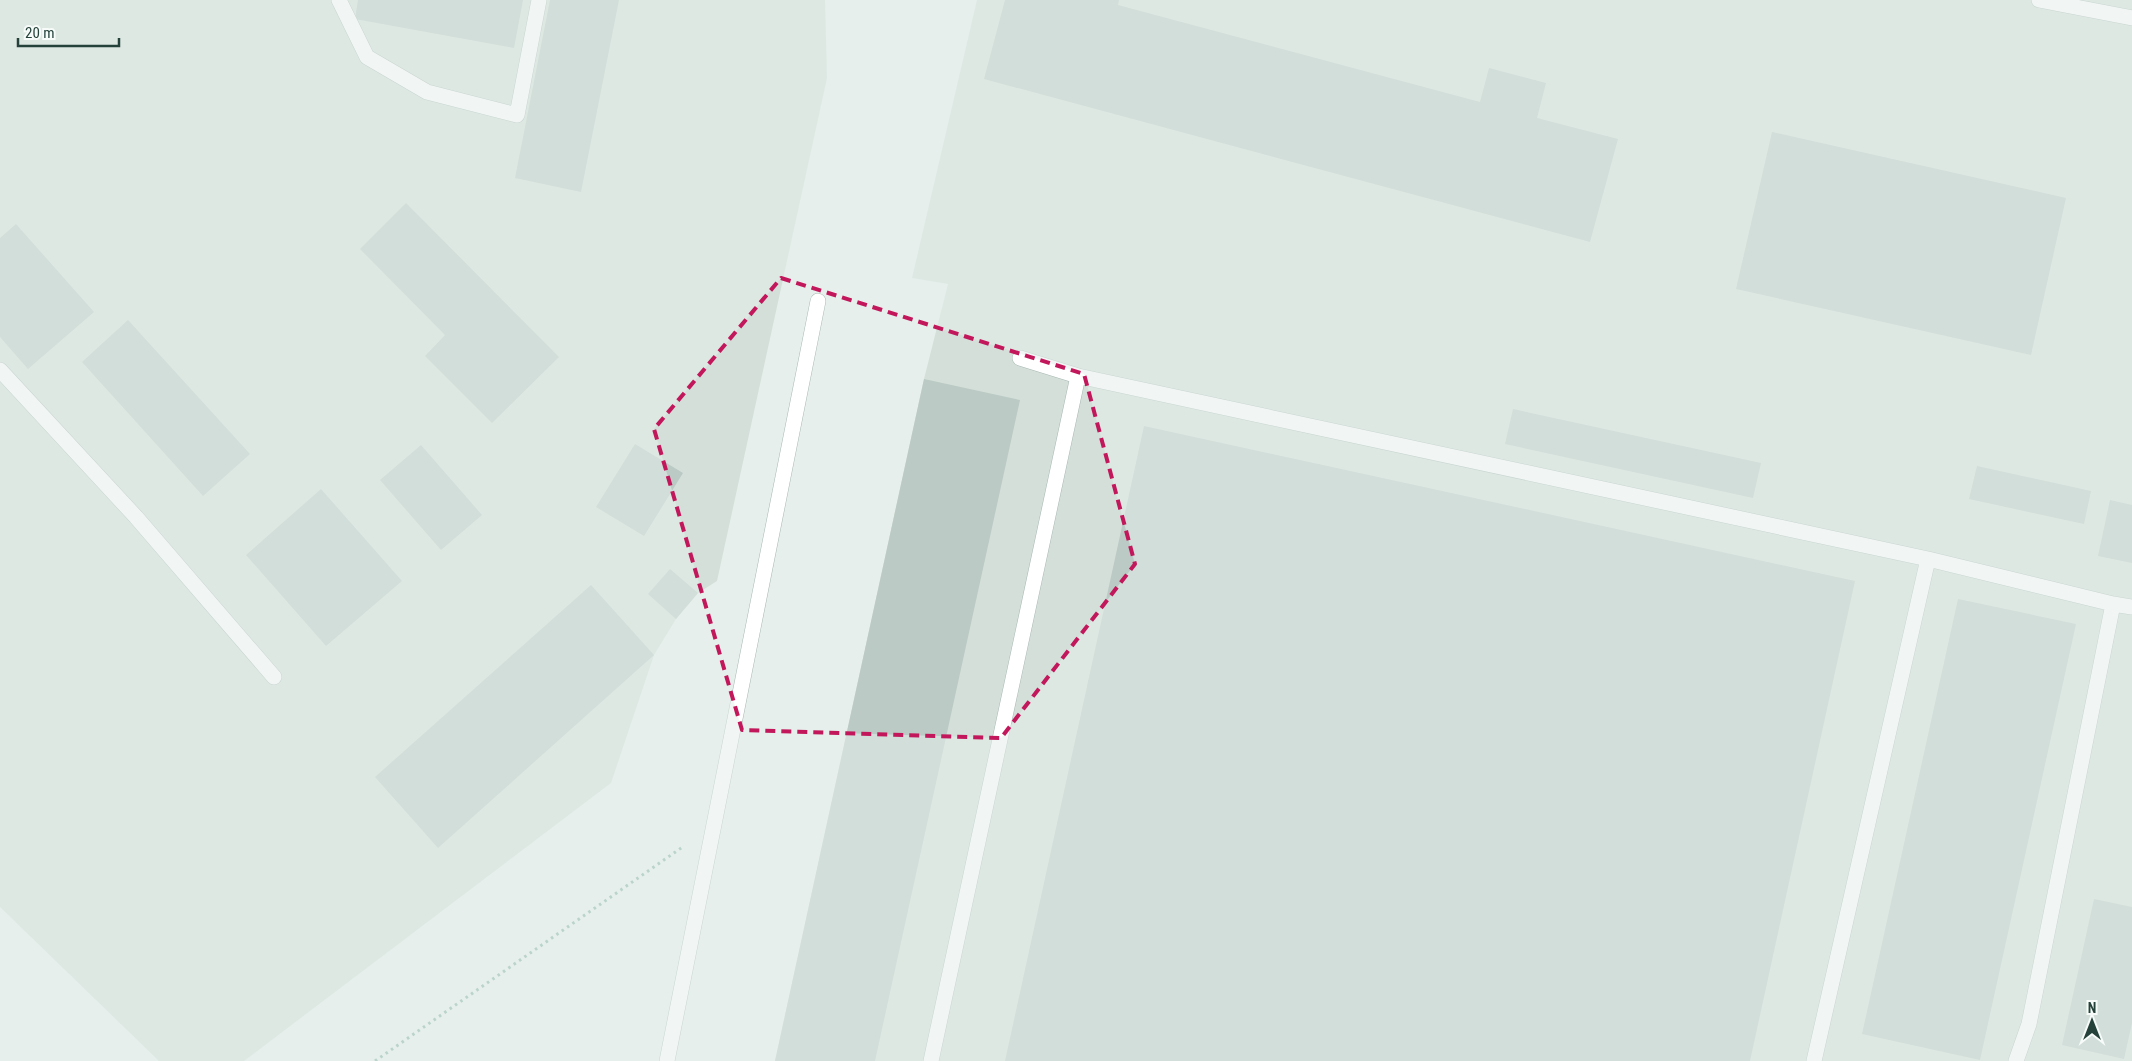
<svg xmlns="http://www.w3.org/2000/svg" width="2132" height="1061" viewBox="0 0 2132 1061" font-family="'Roboto Condensed',sans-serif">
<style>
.built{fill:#d4dfda}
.building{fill:#bbcac4}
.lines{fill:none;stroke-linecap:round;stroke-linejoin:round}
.service-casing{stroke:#a8b8b2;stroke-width:16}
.path{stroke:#86b3a5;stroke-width:3;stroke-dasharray:2.5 4;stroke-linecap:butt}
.service{stroke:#fff;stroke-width:15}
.marked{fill:none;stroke:#c2185b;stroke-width:4;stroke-dasharray:10 6;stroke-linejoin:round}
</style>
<rect width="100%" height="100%" fill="#e6efeb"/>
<path class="built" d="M 0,0 L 825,0 L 827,78 L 717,581 L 698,593 L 676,619 L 654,655 L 611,783 L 244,1061 L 159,1061 L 0,907 Z
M 977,0 L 2132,0 L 2132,1061 L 775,1061 L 924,379 L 948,284 L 912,278 Z"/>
<path class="building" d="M 358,0 L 523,0 L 514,48 L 355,19 Z
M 550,0 L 619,0 L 581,192 L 515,178 Z
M 1005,0 L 1119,0 L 1118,5 L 1480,102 L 1489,68 L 1546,83 L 1537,118 L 1618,139 L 1590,242 L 984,79 Z
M 1772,132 L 2066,198 L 2031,355 L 1736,289 Z
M 406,203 L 559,357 L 492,423 L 425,356 L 445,335 L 360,249 Z
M 16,224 L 94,312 L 28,369 L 0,337 L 0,238 Z
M 128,320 L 250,454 L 203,496 L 82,362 Z
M 924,379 L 1020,400 L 875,1061 L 775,1061 Z
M 1513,409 L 1761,463 L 1753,498 L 1505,444 Z
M 1144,426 L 1855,581 L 1750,1061 L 1005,1061 Z
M 635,444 L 683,473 L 644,536 L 596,507 Z
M 421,445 L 482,515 L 441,550 L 380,480 Z
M 1977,466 L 2091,491 L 2084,524 L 1969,499 Z
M 321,489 L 402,581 L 326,646 L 246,555 Z
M 2110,500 L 2132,505 L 2132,563 L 2098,556 Z
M 670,569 L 698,593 L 676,619 L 648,594 Z
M 591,585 L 654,655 L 438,848 L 375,777 Z
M 1958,599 L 2076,624 L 1980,1060 L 1862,1034 Z
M 2094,899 L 2132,907 L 2132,1023 L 2124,1059 L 2062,1045 Z"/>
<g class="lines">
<g class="service-casing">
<path id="service" d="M 339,0 L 367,57 L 427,92 L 517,115 L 539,0
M 2039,0 L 2132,18
M 1020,358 L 1078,376 L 1928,559 L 2113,604 L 2132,607
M 0,370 L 136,517 L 274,677
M 667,1061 L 818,301
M 931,1061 L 1078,376
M 1814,1061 L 1928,559
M 2016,1061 L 2029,1024 L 2113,604"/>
</g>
<path class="path" d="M 375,1061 L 684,846"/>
<use href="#service" class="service"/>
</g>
<path d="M0 0H2132V1061H0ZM 781,278 L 1084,374 L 1135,564 L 1001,738 L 742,730 L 654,429 Z" fill="#e6efeb" fill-opacity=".55" fill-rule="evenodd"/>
<path class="marked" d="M 781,278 L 1084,374 L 1135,564 L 1001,738 L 742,730 L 654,429 Z"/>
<g transform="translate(2092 1021)" stroke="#f7fbf9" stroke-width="4" paint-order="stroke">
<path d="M0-4L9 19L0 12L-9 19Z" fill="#24423a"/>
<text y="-8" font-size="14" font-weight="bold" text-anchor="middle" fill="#24423a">N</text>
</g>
<path d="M18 38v8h101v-8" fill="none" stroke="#24423a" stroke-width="2.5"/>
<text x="25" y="38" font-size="15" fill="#24423a" stroke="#f7fbf9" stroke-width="4" paint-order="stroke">20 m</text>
</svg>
